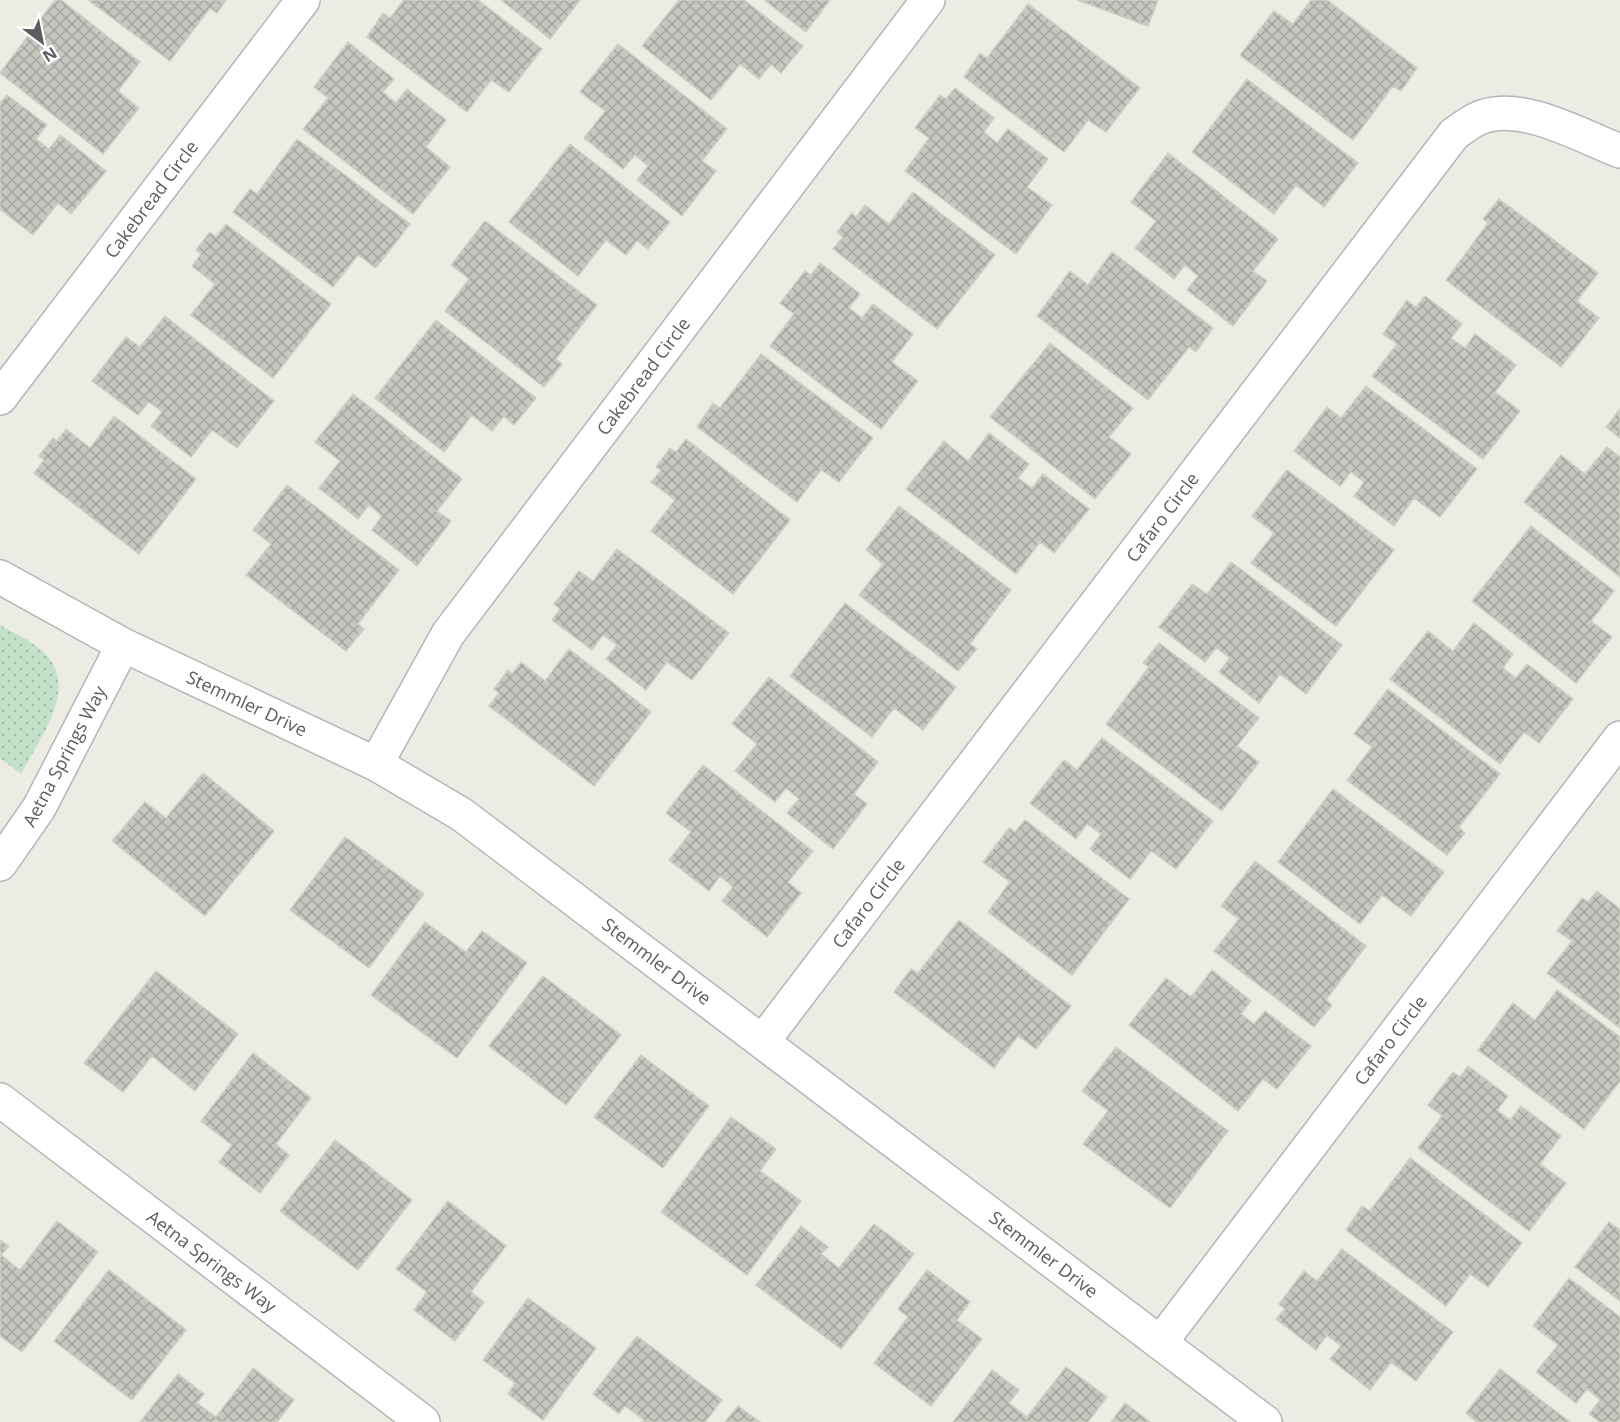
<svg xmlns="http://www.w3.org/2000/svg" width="1620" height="1422" viewBox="0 0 1620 1422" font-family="'Open Sans',sans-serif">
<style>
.grass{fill:url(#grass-dots)}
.building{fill:url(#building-cross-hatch);stroke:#d0cfc3;stroke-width:1.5}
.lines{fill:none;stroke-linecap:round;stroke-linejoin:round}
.minor-casing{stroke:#b4b5b9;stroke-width:36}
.minor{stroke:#fff;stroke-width:33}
.labels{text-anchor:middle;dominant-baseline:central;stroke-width:4.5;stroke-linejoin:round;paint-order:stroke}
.street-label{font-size:18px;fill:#5c5d62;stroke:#fff}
</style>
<defs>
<pattern id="grass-dots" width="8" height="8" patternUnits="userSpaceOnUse" patternTransform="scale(1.5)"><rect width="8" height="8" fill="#c3e1c9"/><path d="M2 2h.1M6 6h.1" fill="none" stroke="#a2baa7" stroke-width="1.8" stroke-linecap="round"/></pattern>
<pattern id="building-cross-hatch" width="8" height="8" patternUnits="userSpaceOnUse" patternTransform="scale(1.5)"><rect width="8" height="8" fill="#c8c6c0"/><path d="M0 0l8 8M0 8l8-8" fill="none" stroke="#a6a49f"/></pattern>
</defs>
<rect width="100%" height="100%" fill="#ecece4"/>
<path class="grass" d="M 0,625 C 13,633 28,639 40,649 C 83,684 40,737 21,774 L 0,758 Z"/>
<path class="building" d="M 55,0 L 61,0 L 140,62 L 118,91 L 139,108 L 103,154 L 0,73 Z
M 88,0 L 226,0 L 217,13 L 210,8 L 170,61 Z
M 404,0 L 478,0 L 542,49 L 509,92 L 491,80 L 467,112 L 367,37 L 383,13 L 390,18 Z
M 501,0 L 580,0 L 550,39 Z
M 679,0 L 744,0 L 803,46 L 781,73 L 771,64 L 759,79 L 740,64 L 711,100 L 642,46 Z
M 764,0 L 830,0 L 806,32 Z
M 1077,0 L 1158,0 L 1148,26 Z
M 1311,0 L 1327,0 L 1417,68 L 1401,91 L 1393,86 L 1353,140 L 1240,55 L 1274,11 L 1293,24 Z
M 1028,4 L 1140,88 L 1106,132 L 1088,120 L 1064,152 L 964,77 L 980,53 L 987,58 Z
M 348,42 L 394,79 L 383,92 L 396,103 L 407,89 L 446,120 L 426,147 L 450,167 L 413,214 L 303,129 L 328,98 L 314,87 Z
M 618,44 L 727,129 L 702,161 L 716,171 L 682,216 L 637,180 L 648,166 L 635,155 L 623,169 L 584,138 L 605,111 L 580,92 Z
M 1247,79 L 1358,163 L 1324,207 L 1296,185 L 1274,214 L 1192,152 Z
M 955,88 L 994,118 L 984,132 L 997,143 L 1008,129 L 1048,159 L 1027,187 L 1052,205 L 1016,254 L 905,171 L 929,138 L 915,128 L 940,95 L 946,99 Z
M 7,95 L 47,125 L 36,139 L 49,149 L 60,135 L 106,171 L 71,214 L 58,203 L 33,235 L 0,209 L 0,103 Z
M 297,139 L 410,224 L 376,268 L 358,255 L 333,287 L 233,212 L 250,189 L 257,194 Z
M 570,144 L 670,222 L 648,249 L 637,241 L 626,255 L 606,240 L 578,276 L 509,222 Z
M 1168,153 L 1278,239 L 1253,271 L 1267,281 L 1233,326 L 1187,290 L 1198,276 L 1185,265 L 1174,279 L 1135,248 L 1156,221 L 1131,202 Z
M 913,192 L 995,255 L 937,329 L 833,249 L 843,237 L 837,232 L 852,213 L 856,217 L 865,205 L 889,224 Z
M 1499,199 L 1598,273 L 1577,301 L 1599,318 L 1561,367 L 1446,280 L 1488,223 L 1483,219 Z
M 485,221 L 597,305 L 556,359 L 562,364 L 544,387 L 445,311 L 469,279 L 451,265 Z
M 226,224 L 331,304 L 273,378 L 191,315 L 215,284 L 192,266 L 201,254 L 196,250 L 210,232 L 216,237 Z
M 1112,252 L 1213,328 L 1196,352 L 1189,347 L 1148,400 L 1037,316 L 1070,271 L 1088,285 Z
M 820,263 L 860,294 L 849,308 L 862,318 L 873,304 L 913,334 L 892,362 L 918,381 L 881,429 L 770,346 L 794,314 L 780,303 L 805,271 L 811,275 Z
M 1425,296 L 1462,324 L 1451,338 L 1465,348 L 1475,334 L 1516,365 L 1495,392 L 1520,411 L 1483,459 L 1372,376 L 1397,344 L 1383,334 L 1407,300 L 1416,307 Z
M 165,316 L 274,401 L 237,448 L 212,430 L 191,457 L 151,426 L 162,412 L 149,402 L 138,415 L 92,381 L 126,337 L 140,347 Z
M 436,320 L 536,398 L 514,425 L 504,416 L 492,431 L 472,415 L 444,452 L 375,398 Z
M 1050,343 L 1133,408 L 1109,437 L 1131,454 L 1095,499 L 990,417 Z
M 761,354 L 873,438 L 839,482 L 821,470 L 797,502 L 697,427 L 713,403 L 720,408 Z
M 1366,386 L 1477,469 L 1440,517 L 1414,498 L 1394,526 L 1354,496 L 1364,482 L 1351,472 L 1340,486 L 1294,451 L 1327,407 L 1341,418 Z
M 353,394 L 462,479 L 437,511 L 451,521 L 417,566 L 372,530 L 382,516 L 369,505 L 358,519 L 319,488 L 340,461 L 315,442 Z
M 1620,409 L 1620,438 L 1606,427 Z
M 114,416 L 196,479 L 139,554 L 34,473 L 44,460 L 39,456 L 53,438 L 57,441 L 66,429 L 90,448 Z
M 989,433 L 1029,464 L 1018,478 L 1032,488 L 1043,474 L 1089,509 L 1054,553 L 1040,542 L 1016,574 L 906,489 L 944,441 L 968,461 Z
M 686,439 L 790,520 L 733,594 L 651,531 L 675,500 L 651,482 L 661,470 L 656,467 L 670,448 L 676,452 Z
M 1607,447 L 1620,457 L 1620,577 L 1524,502 L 1561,455 L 1585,474 Z
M 1287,470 L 1394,550 L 1336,626 L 1251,563 L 1274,533 L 1252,516 Z
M 287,485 L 399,570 L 358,624 L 364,629 L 346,651 L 246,575 L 271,544 L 253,530 Z
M 899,506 L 1011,590 L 970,644 L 977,649 L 958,671 L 859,595 L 883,564 L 866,550 Z
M 1531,526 L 1614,591 L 1591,621 L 1612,637 L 1576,683 L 1472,601 Z
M 617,549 L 729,633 L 692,680 L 667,662 L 646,690 L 606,659 L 617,645 L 603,635 L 592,650 L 552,620 L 560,609 L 554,604 L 579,571 L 593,581 Z
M 1231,562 L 1342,645 L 1306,694 L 1280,674 L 1259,703 L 1219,672 L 1230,658 L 1216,648 L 1205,662 L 1159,627 L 1192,584 L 1207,594 Z
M 845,603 L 956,687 L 923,730 L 894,708 L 872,737 L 790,676 Z
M 1474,623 L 1513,654 L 1503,668 L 1516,678 L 1527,664 L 1573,699 L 1539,743 L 1524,732 L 1500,764 L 1390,679 L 1428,631 L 1453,651 Z
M 1159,643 L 1259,718 L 1237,746 L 1259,762 L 1222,811 L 1106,724 L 1149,667 L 1143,663 Z
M 569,649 L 651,712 L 594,786 L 489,706 L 499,693 L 494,689 L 508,670 L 512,674 L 521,662 L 545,681 Z
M 769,677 L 878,762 L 854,794 L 867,804 L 833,849 L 787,813 L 799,799 L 786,788 L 775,802 L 735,771 L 757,744 L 732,724 Z
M 1388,689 L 1500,774 L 1459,827 L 1465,833 L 1447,855 L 1347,780 L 1372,747 L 1354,734 Z
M 1102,738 L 1213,821 L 1176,869 L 1151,851 L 1130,879 L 1090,849 L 1101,834 L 1087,824 L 1076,839 L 1030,803 L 1064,760 L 1077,770 Z
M 703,765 L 813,851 L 788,882 L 801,893 L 767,937 L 722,901 L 733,887 L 720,876 L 709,891 L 669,860 L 691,832 L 666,813 Z
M 203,773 L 274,831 L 205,916 L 112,841 L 145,802 L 166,818 Z
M 1333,789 L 1444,872 L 1411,916 L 1382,895 L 1360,924 L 1278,862 Z
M 1025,820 L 1129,899 L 1072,975 L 988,912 L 1010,882 L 983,862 L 1009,828 L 1015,832 Z
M 345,837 L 424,894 L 369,968 L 290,910 Z
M 1255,861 L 1366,946 L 1326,1000 L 1332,1005 L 1314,1027 L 1214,951 L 1239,919 L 1221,906 Z
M 1597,891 L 1620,909 L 1620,1028 L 1547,973 L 1572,941 L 1557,931 L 1582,898 L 1588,902 Z
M 959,920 L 1071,1006 L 1036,1049 L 1018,1036 L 994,1068 L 894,992 L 911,969 L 918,973 Z
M 425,922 L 466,952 L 482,931 L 527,963 L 457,1058 L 371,995 Z
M 1212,970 L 1251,1001 L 1241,1014 L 1254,1024 L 1265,1011 L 1311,1046 L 1277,1089 L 1263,1079 L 1238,1111 L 1129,1025 L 1166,978 L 1191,997 Z
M 156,971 L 238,1034 L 195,1091 L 152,1056 L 123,1092 L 84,1063 Z
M 543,976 L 621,1035 L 566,1105 L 489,1046 Z
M 1557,990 L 1620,1037 L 1620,1081 L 1584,1129 L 1478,1050 L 1513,1003 L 1535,1020 Z
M 1116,1047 L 1228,1131 L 1170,1208 L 1083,1144 L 1108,1111 L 1082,1091 Z
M 253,1053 L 311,1098 L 276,1144 L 289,1155 L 260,1193 L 219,1162 L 232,1145 L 201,1121 Z
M 641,1055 L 709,1106 L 663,1168 L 594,1117 Z
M 1468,1066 L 1508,1096 L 1497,1110 L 1510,1120 L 1521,1106 L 1561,1136 L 1540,1164 L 1566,1183 L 1529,1231 L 1418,1148 L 1442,1116 L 1428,1105 L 1453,1072 L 1460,1077 Z
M 731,1117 L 776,1149 L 760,1171 L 801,1201 L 747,1275 L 661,1212 Z
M 335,1140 L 412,1200 L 358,1270 L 280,1211 Z
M 1410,1158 L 1522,1243 L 1488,1287 L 1470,1274 L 1446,1306 L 1346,1230 L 1362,1206 L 1370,1211 Z
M 448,1201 L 506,1246 L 471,1292 L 484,1302 L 455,1341 L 414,1310 L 427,1292 L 396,1269 Z
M 57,1221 L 98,1252 L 22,1352 L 0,1336 L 0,1240 L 9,1246 L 1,1255 L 20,1270 Z
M 1609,1222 L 1620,1230 L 1620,1301 L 1575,1267 Z
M 874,1224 L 914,1254 L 841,1349 L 756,1285 L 801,1226 L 828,1247 L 821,1254 L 839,1268 Z
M 1342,1249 L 1453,1332 L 1416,1381 L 1391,1362 L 1370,1390 L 1330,1359 L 1341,1346 L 1327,1335 L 1316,1350 L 1276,1319 L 1285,1309 L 1279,1304 L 1304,1271 L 1317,1281 Z
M 109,1270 L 186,1330 L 132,1400 L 54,1341 Z
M 927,1270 L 970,1302 L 957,1320 L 982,1339 L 931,1406 L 874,1363 L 908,1317 L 898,1309 Z
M 1569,1278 L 1620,1317 L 1620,1422 L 1600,1422 L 1589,1414 L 1600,1400 L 1587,1389 L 1576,1403 L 1536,1372 L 1558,1345 L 1533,1326 Z
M 528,1298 L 596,1348 L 543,1420 L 508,1394 L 515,1383 L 483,1360 Z
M 637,1336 L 722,1400 L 705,1422 L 642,1422 L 644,1420 L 625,1406 L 619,1414 L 593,1394 Z
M 1066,1367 L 1107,1397 L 1088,1422 L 953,1422 L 992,1370 L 1019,1390 L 1009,1403 L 1027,1417 Z
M 253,1368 L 294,1400 L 277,1422 L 140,1422 L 178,1374 L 204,1394 L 197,1403 L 216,1417 Z
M 1500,1369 L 1570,1422 L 1477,1422 L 1466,1413 Z
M 1125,1403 L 1150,1422 L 1111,1422 Z
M 738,1406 L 760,1422 L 725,1422 Z"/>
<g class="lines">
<g class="minor-casing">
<path id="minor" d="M 0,398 L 303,0
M 0,577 L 123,645 L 376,764 L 461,814 L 1265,1422
M 376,764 L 448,634 L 928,0
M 0,864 L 39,808 L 123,645
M 763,1041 L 1454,134 C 1461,129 1469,123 1477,119 C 1518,99 1581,136 1620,151
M 0,1100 L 423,1422
M 1160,1343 L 1620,738"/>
</g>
<use href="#minor" class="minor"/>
</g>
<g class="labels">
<g class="street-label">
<text transform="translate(151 199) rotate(-53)">Cakebread Circle</text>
<text transform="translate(643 376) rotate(-53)">Cakebread Circle</text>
<text transform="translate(1162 517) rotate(-53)">Cafaro Circle</text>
<text transform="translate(247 703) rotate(25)">Stemmler Drive</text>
<text transform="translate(64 756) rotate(-62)">Aetna Springs Way</text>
<text transform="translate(868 903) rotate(-53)">Cafaro Circle</text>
<text transform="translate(657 961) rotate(37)">Stemmler Drive</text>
<text transform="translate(1390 1040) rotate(-53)">Cafaro Circle</text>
<text transform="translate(1044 1254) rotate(37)">Stemmler Drive</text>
<text transform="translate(212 1261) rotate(37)">Aetna Springs Way</text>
</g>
</g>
<g transform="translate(42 42) rotate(148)" stroke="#ffffff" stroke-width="4.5" paint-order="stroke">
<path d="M0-4.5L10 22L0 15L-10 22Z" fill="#5c5d62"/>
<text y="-9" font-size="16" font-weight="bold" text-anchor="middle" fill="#5c5d62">N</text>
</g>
</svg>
